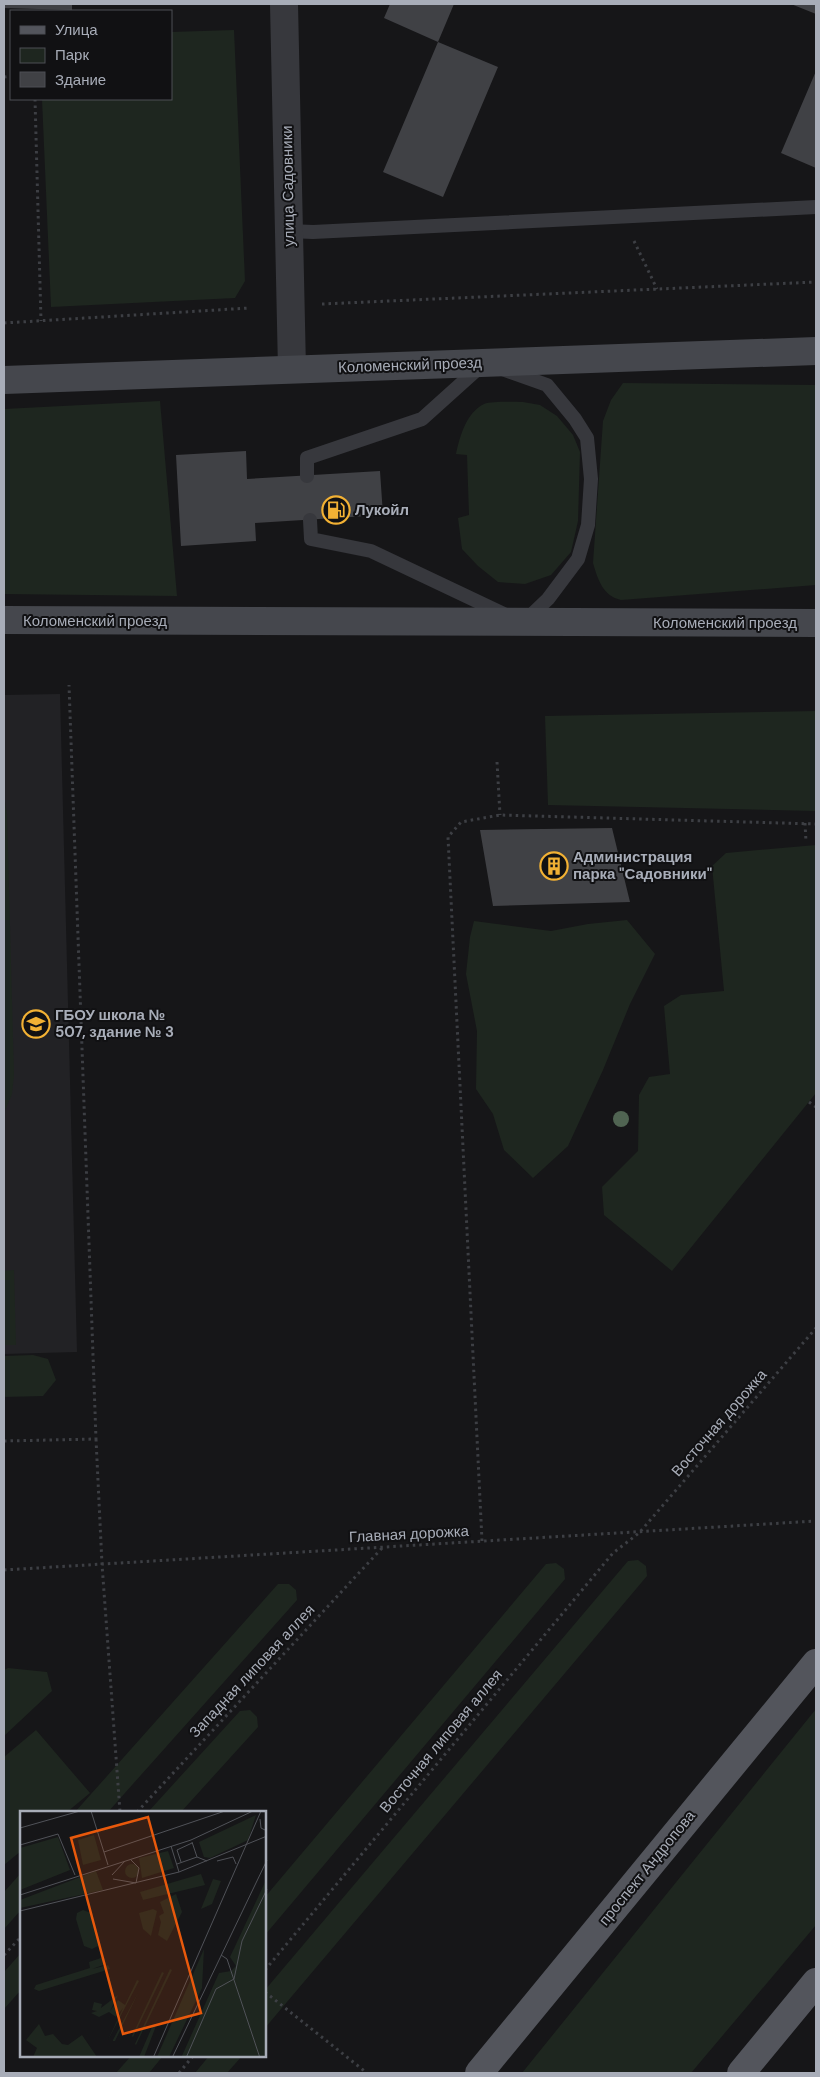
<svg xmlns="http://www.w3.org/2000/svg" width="820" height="2077" viewBox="0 0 820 2077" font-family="'DM Sans',sans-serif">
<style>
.built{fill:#222225}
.green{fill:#1e261f}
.building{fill:#404145}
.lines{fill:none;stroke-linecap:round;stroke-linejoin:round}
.path{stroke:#3d3f44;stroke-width:3;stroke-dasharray:2.5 4;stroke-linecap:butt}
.service{stroke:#37383d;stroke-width:14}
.minor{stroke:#37383d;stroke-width:28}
.secondary{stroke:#45474d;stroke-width:28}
.primary{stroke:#53555c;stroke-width:28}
.tree{fill:#506452}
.labels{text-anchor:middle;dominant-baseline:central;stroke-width:4;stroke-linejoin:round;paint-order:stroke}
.street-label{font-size:15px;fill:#a8adb8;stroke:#111113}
.poi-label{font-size:15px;font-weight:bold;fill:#a8adb8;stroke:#111113;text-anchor:start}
.inset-road{fill:none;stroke:#505258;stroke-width:1}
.view{fill:#e8590c;fill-opacity:0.15;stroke:#e8590c;stroke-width:2.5}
.inset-edge{fill:none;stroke:#a8adb8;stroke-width:2.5}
</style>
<rect width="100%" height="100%" fill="#161618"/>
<path class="built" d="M 60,694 L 77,1352 L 4,1354 L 4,695 Z"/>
<path class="green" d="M 234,30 L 245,281 L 235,298 L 51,307 L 42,99 L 171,99 L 171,32 Z
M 623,383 L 816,385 L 816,585 L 621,600 C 603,596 598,580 593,563 L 603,421 L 611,400 Z
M 160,401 L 177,596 L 4,594 L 4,409 Z
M 523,402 L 540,405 L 557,416 L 573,435 L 580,452 L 578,521 L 571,552 L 551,575 L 525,584 L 498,582 L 478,566 L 462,549 L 458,518 L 469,515 L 467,455 L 456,454 C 460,436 466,413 484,404 C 492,401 514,402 523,402 Z
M 816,711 L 816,811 L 548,805 L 545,716 Z
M 4,796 L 7,814 L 14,1075 L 12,1094 L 4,1113 Z
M 816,845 L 816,1093 L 672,1271 L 604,1215 L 602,1187 L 638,1151 L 639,1095 L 649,1077 L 670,1074 L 664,1006 L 681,995 L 724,991 L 712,866 L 726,853 Z
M 627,920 L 655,954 L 630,1004 L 603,1070 L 568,1146 L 533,1178 L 504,1150 L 493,1114 L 476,1089 L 477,1031 L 466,974 L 470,937 L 474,921 L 551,931 L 588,924 Z
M 14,1270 L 16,1345 L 4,1345 L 4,1271 Z
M 33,1355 L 48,1359 L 56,1380 L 43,1396 L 4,1397 L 4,1356 Z
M 638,1560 L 646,1566 L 647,1576 L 265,2028 L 265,1990 L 628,1561 Z
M 556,1563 L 564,1569 L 565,1579 L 265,1935 L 265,1897 L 546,1564 Z
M 278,1584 L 289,1584 L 296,1590 L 297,1600 L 108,1812 L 75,1812 Z
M 8,1668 L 47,1672 L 52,1691 L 4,1736 L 4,1670 Z
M 816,1709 L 816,1925 L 691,2073 L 522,2073 Z
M 250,1710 L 257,1717 L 258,1727 L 181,1812 L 148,1812 L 240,1711 Z
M 36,1730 L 90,1793 L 67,1812 L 21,1812 L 21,1851 L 4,1865 L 4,1757 Z
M 21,1873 L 21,1910 L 4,1929 L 4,1892 Z
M 21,1953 L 21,1990 L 4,2009 L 4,1972 Z
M 131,2056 L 163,2056 L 149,2073 L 116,2073 Z
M 209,2056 L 242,2056 L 227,2073 L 195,2073 Z"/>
<path class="building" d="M 4,4 L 72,4 L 72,10 L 4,8 Z
M 390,4 L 454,4 L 438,42 L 384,18 Z
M 791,4 L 816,4 L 816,14 Z
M 438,42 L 498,67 L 443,197 L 383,172 Z
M 816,71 L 816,168 L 781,153 Z
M 246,451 L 247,479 L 380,471 L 383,515 L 255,523 L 256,541 L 181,546 L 176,455 Z
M 612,828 L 630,902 L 493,906 L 480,830 Z"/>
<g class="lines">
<path class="path" d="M 4,77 L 11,76
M 35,99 L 41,321
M 634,241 L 657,289
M 322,304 L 816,282
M 4,323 L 249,308
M 497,762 L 500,815
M 805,823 L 806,842
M 809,1102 L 816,1107
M 96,1439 L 102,1564 L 120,1812
M 4,1441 L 96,1439 L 69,685
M 482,1541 L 448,837 L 461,822 L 500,815 L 816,824
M 4,1570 L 816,1521
M 137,1812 L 383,1547
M 4,1955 L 21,1937
M 265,1970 L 613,1553 L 639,1533 L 816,1328
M 265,1992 L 367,2073
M 179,2073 L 193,2056"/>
<path class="service" d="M 289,231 L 313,232 L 816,207
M 502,369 L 547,385 L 575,419 L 587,438 L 591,479 L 588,525 L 578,559 L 548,599 L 525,621
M 307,476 L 307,458 L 422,419 L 482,365
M 310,520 L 311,539 L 371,551 L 506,615"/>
<path class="minor" d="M 284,4 L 292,369"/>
<path class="secondary" d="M 4,380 L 816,351
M 4,620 L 816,623"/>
<path class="primary" d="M 479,2073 L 816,1663
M 741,2073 L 816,1982"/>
</g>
<circle class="tree" cx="621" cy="1119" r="8"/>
<defs>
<g id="fuel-ring" transform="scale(1.4375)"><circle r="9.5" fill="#111113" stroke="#f2b134" stroke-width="1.5"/><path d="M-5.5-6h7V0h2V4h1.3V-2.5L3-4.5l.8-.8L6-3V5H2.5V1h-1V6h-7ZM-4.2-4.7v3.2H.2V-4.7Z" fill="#f2b134"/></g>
<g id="building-ring" transform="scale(1.4375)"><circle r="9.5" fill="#111113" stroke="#f2b134" stroke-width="1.5"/><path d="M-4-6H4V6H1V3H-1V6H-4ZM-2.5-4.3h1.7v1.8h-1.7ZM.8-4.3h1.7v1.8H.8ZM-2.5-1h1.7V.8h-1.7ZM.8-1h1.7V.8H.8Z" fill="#f2b134"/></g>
<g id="school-ring" transform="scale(1.4375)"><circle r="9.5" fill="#111113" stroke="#f2b134" stroke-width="1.5"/><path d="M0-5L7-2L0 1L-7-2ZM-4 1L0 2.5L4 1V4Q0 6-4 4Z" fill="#f2b134"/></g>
</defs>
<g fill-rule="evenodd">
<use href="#fuel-ring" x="336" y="510"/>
<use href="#building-ring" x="554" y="866"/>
<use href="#school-ring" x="36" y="1024"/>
</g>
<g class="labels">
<g class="street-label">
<text transform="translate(288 186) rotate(-91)">улица Садовники</text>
<text transform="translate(410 365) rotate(-2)">Коломенский проезд</text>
<text x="95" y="621">Коломенский проезд</text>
<text x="725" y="623">Коломенский проезд</text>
<text transform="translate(719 1423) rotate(-49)">Восточная дорожка</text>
<text transform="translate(409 1534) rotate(-3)">Главная дорожка</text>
<text transform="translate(252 1671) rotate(-47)">Западная липовая аллея</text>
<text transform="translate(441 1741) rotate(-50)">Восточная липовая аллея</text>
<text transform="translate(647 1868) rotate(-51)">проспект Андропова</text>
</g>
<g class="poi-label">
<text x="355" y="510">Лукойл</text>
<text x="573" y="857">Администрация<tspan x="573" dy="17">парка "Садовники"</tspan></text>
<text x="55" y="1015">ГБОУ школа №<tspan x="55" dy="17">507, здание № 3</tspan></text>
</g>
</g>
<g transform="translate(20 1811)">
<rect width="246" height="246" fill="#161618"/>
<path d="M 236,4 L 228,29 L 190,47 L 184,46 L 179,31 ZM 74,24 L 81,49 L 63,54 L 58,29 ZM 38,26 L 50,59 L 0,79 L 0,37 ZM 148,40 L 154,57 L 122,67 L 119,47 ZM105 60a7 7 0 1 1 14 0a7 7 0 1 1-14 0ZM 76,60 L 83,79 L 0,97 L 0,89 ZM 181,63 L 185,74 L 123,89 L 120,81 ZM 193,68 L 201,70 L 192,93 L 181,98 ZM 246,69 L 246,246 L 161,247 L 199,162 L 211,160 L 216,155 L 210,146 ZM 156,83 L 162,101 L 147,130 L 138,124 L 141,111 L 139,105 L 144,102 L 140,91 ZM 133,98 L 137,100 L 131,125 L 123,118 L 119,102 ZM 63,99 L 71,102 L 79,128 L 78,135 L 72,138 L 64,135 L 56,108 L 57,102 ZM 184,138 L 182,177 L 149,246 L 137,246 ZM 84,146 L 86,153 L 72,158 L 88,154 L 90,158 L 19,180 L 14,178 L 16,174 L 70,157 L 69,151 ZM 150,158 L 152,159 L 116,234 L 115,233 ZM 142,161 L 144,162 L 113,226 L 112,225 ZM 117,169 L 119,170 L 88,229 L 103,197 L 96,206 L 89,201 L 79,206 L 71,202 L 77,200 L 72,199 L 74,191 L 82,193 L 81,197 L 98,184 L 90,200 L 98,189 L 105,194 ZM 118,182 L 95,230 L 93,230 L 93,229 ZM 19,213 L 25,225 L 33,223 L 42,233 L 48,234 L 62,224 L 77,246 L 13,246 L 17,237 L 6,229 ZM 136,215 L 124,246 L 119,246 L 132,216 Z" fill="#1e261f"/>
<path class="inset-road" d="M 71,0 L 88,54M 240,8 L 241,17 L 247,20M 0,17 L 60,0M 172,31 L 177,46M 0,34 L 38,23 L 55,64M 151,35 L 159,61M 84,41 L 205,0M 197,50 L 213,46 L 216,53M 161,51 L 157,39 L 172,32M 157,53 L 177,46 L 187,50M 92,64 L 105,50M 93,68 L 116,72 L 119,57 L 111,49M 0,84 L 171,29 L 233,0M 0,100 L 159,61 L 247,25M 201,144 L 207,148 L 240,247M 133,247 L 241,0M 152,247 L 247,49M 166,247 L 196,178 L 214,168 L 222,130 L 247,78"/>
<path class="view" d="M 128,6 L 181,202 L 103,223 L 51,27 Z"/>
<rect width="246" height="246" class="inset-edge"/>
</g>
<rect width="820" height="2077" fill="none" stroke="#a8adb8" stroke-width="10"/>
<rect x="10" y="10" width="162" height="90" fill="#111113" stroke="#4d4f55"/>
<rect x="20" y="26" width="25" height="8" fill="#53555c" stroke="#4d4f55"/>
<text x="55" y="35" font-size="15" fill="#a8adb8">Улица</text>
<rect x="20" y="48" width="25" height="15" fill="#1e261f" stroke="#4d4f55"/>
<text x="55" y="60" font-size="15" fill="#a8adb8">Парк</text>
<rect x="20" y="72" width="25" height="15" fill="#404145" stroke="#4d4f55"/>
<text x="55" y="85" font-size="15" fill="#a8adb8">Здание</text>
</svg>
